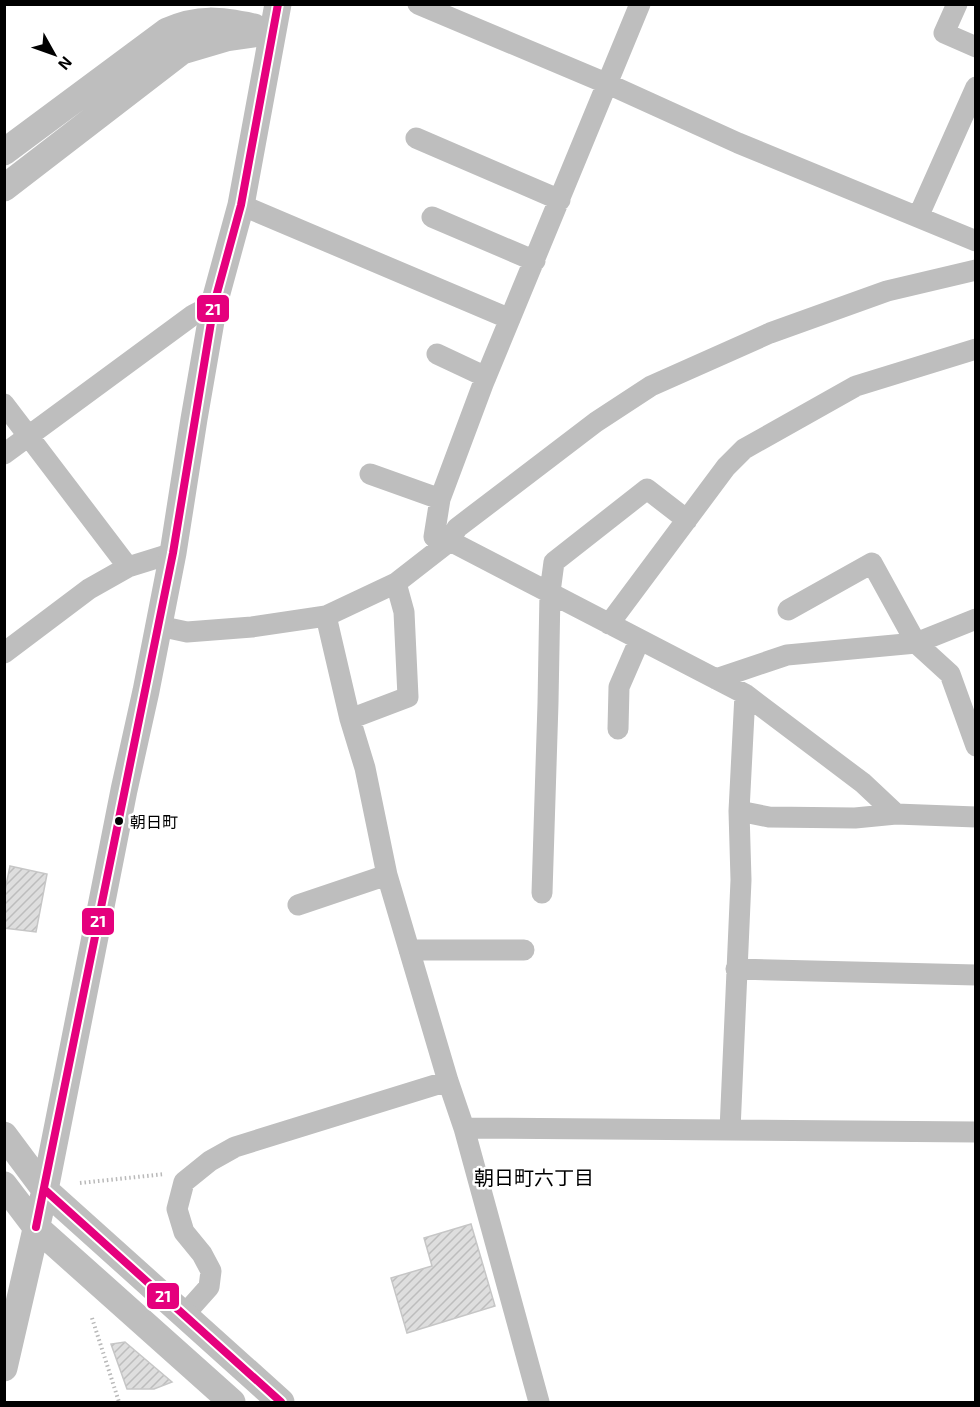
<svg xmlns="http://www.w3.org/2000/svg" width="980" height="1407" viewBox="0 0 980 1407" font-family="'Exo 2','Noto Sans JP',sans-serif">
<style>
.building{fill:url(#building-hatch);stroke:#c6c6c6;stroke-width:1.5}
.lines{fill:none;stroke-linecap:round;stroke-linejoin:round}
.path{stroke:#b9b9b9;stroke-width:4;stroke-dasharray:1.5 3;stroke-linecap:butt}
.minor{stroke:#bebebe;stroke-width:21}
.tertiary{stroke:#bebebe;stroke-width:27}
.bus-1-casing{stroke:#fff;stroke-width:12}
.bus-1{stroke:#e5007d;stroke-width:8}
.bus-dot{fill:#000;stroke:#fff;stroke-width:2}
.labels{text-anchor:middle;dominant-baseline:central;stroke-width:5;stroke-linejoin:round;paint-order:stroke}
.bus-label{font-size:16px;fill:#000;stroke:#fff;text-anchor:start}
.neighbourhood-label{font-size:20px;fill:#000;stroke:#fff}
.line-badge{stroke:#fff;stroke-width:2}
.badge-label{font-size:16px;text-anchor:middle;font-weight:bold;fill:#fff}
</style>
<defs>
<pattern id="building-hatch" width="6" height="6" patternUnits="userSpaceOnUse" patternTransform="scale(1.5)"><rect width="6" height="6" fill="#dedede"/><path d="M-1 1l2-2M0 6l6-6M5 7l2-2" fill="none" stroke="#bdbdbd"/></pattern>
</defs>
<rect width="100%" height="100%" fill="#fff"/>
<path class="building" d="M 10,866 L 47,874 L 36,932 L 4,928 L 4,895 Z
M 471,1224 L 495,1306 L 407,1333 L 391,1278 L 432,1266 L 424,1238 Z
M 125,1342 L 172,1382 L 154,1389 L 127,1389 L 111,1344 Z"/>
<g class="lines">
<path class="path" d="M 80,1183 L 165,1174
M 92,1318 L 119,1402"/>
<path class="minor" d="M 418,4 L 608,84 L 738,143 L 976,241
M 640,4 L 483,384 L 440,499 L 434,537 L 450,541 L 745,694 L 863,783 L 896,814
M 957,4 L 944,33 L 976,47
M 416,138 L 560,200
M 241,205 L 510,319
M 432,217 L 535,261
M 918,217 L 976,87
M 437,354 L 486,377
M 4,404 L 128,567
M 4,454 L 193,315 L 214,304
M 370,474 L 440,499
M 788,610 L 872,563 L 916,643 L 976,619
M 326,616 L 350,719 L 365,768 L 387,875 L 448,1081 L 464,1128 L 539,1402
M 609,624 L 726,467 L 744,449 L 856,386 L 976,349
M 159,626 L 187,632 L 252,627 L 326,616 L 396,583 L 450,541 L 457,528 L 596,422 L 651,386 L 770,333 L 887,291 L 976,270
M 4,653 L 89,589 L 128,567 L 173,553
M 716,679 L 787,655 L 916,643 L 950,674 L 976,746
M 745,694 L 739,811 L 741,880 L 730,1130 L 976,1132
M 350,719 L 408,697 L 404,612 L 396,583
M 618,729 L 619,687 L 639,641
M 739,811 L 769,817 L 855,818 L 896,814 L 976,817
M 542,893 L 548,703 L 550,592 L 554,562 L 647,489 L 687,520
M 298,905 L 387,875
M 409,950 L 524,950
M 736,969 L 976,975
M 464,1128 L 730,1130
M 184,1315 L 209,1287 L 211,1271 L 202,1254 L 184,1232 L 177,1209 L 184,1182 L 210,1161 L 235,1147 L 448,1081"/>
<path class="tertiary" d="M 4,152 L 167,31 C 199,17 220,20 254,27
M 4,188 L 182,51 L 226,38 L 273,31
M 4,1135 L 45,1190 L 281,1402
M 4,1185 L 36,1227 L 232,1402
M 4,1368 L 45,1190 L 124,790 L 146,691 L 173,553 L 194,419 L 214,304 L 241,205 L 278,4"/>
<g class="bus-1-casing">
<path id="bus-1" d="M 45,1190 L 281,1402
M 36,1227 L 173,553 L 214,304 L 241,205 L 278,4"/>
</g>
<use href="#bus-1" class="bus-1"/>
</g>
<circle class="bus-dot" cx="119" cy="821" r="5"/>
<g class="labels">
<g class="bus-label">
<text x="130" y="821">朝日町</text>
</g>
<g class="neighbourhood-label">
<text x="534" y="1177">朝日町六丁目</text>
</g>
</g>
<g class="line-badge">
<rect x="196" y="294" width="34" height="29" rx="6" fill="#e5007d"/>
<rect x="81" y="907" width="34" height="29" rx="6" fill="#e5007d"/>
<rect x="146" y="1282" width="34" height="28" rx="6" fill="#e5007d"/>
</g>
<g class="badge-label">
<text x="213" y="315">21</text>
<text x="98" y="927">21</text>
<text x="163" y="1302">21</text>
</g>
<rect width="980" height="1407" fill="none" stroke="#000000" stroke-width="12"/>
<g transform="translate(54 54) rotate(130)" stroke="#ffffff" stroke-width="4.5" paint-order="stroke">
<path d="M0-4.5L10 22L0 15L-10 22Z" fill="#000000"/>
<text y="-9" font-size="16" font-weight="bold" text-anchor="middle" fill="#000000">N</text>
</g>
</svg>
